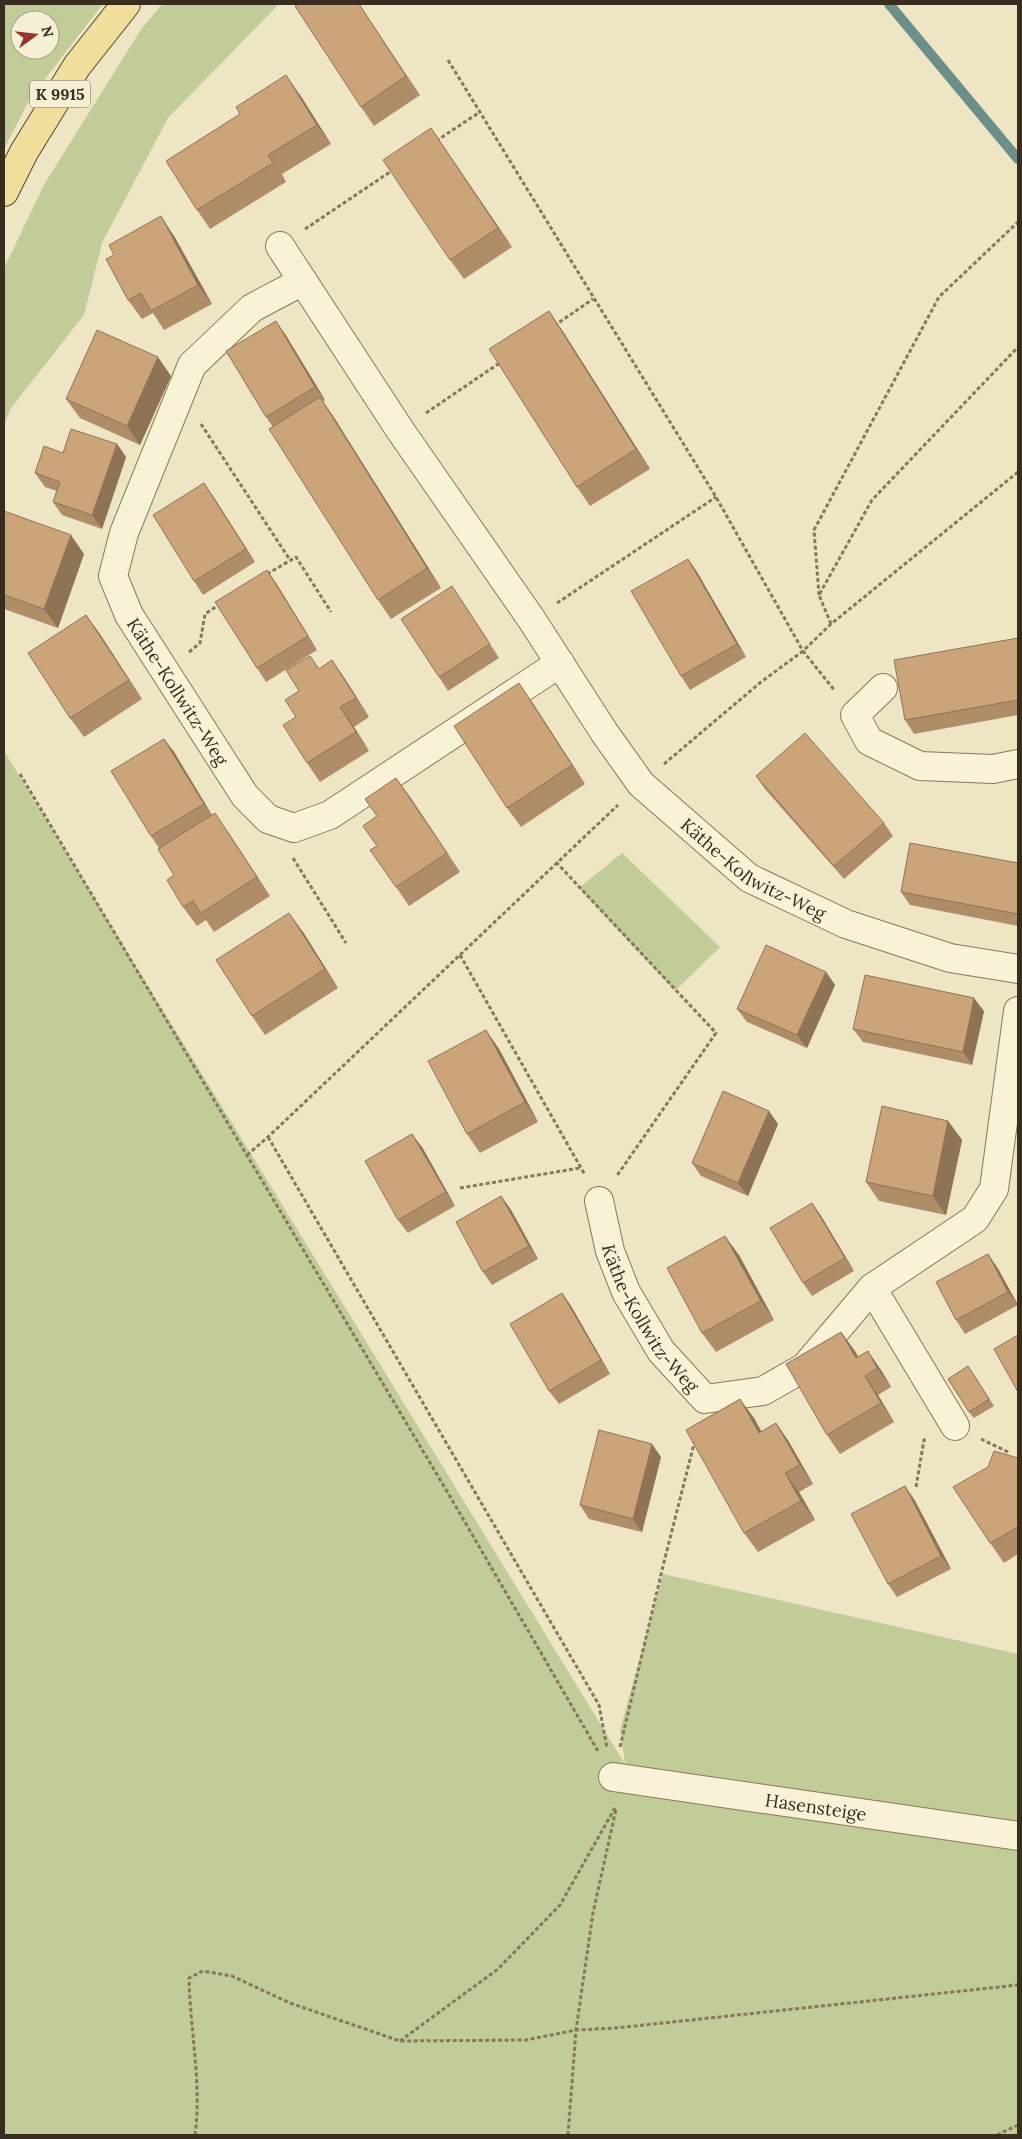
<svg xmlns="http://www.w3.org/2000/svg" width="1022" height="2139" viewBox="0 0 1022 2139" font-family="Lora,serif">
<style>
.green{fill:#c1cc98;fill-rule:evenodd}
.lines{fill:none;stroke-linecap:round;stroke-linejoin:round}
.stream{stroke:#6c8f8a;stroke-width:10}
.minor-casing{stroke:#88775a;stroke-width:30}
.major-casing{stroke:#56452f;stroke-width:30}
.path{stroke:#88775a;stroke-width:3;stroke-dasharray:4 2.5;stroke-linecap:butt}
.minor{stroke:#f8f2d7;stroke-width:28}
.major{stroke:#f0de9c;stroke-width:28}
.wall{fill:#af8d69}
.shaded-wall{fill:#8e7355}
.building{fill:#cba47a;stroke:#8e7355}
.labels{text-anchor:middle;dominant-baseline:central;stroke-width:4;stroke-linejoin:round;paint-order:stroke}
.shield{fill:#f5efd3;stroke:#716754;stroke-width:1}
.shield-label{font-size:16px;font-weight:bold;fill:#382d1e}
.street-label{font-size:18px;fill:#382d1e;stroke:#f5efd3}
</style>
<rect width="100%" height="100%" fill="#eee5c4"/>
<path class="green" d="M 4,4 L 103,4 L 31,97 L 4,149 ZM 20,20 L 50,20 L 50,50 L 20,50 Z
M 162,4 L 279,4 L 168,118 L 102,243 L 84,315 L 11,408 L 4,425 L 4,268 L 45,183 L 140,31 Z
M 4,751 L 625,1764 L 620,1730 L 663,1574 L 1018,1654 L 1018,2135 L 4,2135 Z
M 622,853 L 720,947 L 675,991 L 579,888 Z"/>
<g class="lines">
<path class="stream" d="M 889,4 L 1018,159"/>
<g class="minor-casing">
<g id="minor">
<path id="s1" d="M 280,246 L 400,430 L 532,620 L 604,732 L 641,784 L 749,878 L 846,924 L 950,958 L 1018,969"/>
<path id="s2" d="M 303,281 L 252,308 L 192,365 L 124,533 L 113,576 L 129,615 L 245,796 L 268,819 L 294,828 L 330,815 L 560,663"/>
<path d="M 883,688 L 855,715 L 869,741 L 920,766 L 993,769 L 1018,764"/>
<path id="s3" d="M 599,1201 L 610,1251 L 626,1292 L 661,1351 L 705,1399 L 763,1391 L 805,1367 L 872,1288 L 975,1219 L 994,1189 L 1018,1011"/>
<path d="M 872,1288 L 955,1426"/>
<path id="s4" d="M 613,1777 L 1018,1836"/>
</g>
</g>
<g class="major-casing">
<path id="major" d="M 4,192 L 24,152 L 77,66 L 126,4"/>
</g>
<path class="path" d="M 448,60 L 716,497 L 803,651 L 835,691
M 436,141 L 480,112
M 305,229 L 393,170
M 554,326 L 593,299
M 426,413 L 501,362
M 201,424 L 290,560
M 267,574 L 296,557 L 331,612
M 819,595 L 814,530 L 939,297 L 1018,222
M 557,603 L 716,497
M 831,624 L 819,595 L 872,500 L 1018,347
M 189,652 L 200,643 L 205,614 L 220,604
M 664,764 L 761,682 L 803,651 L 831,624 L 1018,472
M 20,774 L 448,1493 L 598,1751
M 293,858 L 346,943
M 556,862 L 716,1033 L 616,1177
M 460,955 L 585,1175
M 268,1137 L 599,1705 L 607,1748
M 247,1155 L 268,1137 L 618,805
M 460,1188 L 580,1168
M 981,1439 L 1008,1452
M 916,1487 L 924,1440 L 927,1438
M 620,1747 L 664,1562 L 695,1440
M 400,2041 L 498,1969 L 560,1905 L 615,1808
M 195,2135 C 202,2086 190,2029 189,1978 L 203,1971 L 232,1976 L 290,2003 L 400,2041 L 526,2040 L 576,2030 L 616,2028 L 1018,1985
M 568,2135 L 576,2030 L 593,1913 L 616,1809
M 997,2135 L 1018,2125"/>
<use href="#minor" class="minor"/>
<use href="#major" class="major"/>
</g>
<path class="wall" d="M 299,4 L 359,4 L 420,95 L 374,126 L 361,107 Z
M 300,95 L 331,144 L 282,174 L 286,182 L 210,229 L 197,210 L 240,114 Z
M 431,128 L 512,247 L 464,279 L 450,260 Z
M 174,236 L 212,304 L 164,330 L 153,313 L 142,319 L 128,300 Z
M 562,330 L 650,469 L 590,506 L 577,487 Z
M 285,334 L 325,400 L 323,402 L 333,416 L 441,588 L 391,619 L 378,600 L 273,427 L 266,417 Z
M 171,376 L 140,445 L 80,418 L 66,399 Z
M 117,444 L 126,457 L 102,529 L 62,515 L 53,502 L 57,491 L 45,487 L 35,473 L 63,453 Z
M 213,496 L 255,562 L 203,595 L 194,581 Z
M 4,512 L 84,554 L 58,628 L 4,609 Z
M 688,559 L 697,572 L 746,657 L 690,690 L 681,676 Z
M 276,583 L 317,650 L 266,682 L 257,668 Z
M 461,599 L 499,658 L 448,691 L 439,677 Z
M 86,615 L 142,699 L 84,737 L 70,718 Z
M 1018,638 L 1018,715 L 914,734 L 905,720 Z
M 332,660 L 345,679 L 369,717 L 354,727 L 369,751 L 320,782 L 307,763 L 296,717 L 299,691 L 319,669 Z
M 532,702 L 585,784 L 521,827 L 507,808 Z
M 164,739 L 174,752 L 212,815 L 228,832 L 270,896 L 214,932 L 206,920 L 197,926 L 183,907 L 174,875 L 159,848 L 151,836 Z
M 756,776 L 884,823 L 893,836 L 844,879 L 765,789 Z
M 410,797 L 460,872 L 409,906 L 396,887 L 377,846 Z
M 1018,863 L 1018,926 L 910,905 L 901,892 Z
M 303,932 L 338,988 L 265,1035 L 252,1016 Z
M 826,972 L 835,985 L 807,1048 L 747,1022 L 737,1009 Z
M 984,1011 L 972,1065 L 863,1042 L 853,1029 Z
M 499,1049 L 538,1122 L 480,1153 L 467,1134 Z
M 948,1121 L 962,1140 L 946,1215 L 879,1201 L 866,1182 Z
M 778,1124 L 748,1196 L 701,1176 L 692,1163 Z
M 422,1147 L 455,1206 L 408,1233 L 398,1220 Z
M 501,1196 L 511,1210 L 538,1259 L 492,1285 L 483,1272 Z
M 812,1203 L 821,1216 L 854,1271 L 812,1296 L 803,1283 Z
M 739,1255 L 774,1320 L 716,1352 L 702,1333 Z
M 997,1267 L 1018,1305 L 965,1334 L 956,1320 Z
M 562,1293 L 571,1306 L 610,1374 L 559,1404 L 549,1391 Z
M 841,1332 L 858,1357 L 881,1370 L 891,1387 L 878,1395 L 894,1422 L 840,1454 L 827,1435 Z
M 973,1373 L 994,1406 L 974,1418 L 969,1412 Z
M 754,1418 L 761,1432 L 776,1423 L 789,1442 L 813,1484 L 799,1492 L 815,1520 L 758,1552 L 744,1533 Z
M 661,1457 L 642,1532 L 589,1519 L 580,1505 Z
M 1018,1458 L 1018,1554 L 1004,1563 L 990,1543 L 988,1467 Z
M 914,1499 L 951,1569 L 897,1597 L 888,1584 Z"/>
<path class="shaded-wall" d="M 286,75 L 300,95 L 331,144 L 317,125 Z
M 431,128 L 444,147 L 512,247 L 498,228 Z
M 161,216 L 174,236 L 212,304 L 198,285 Z
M 549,311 L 562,330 L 650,469 L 636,449 Z
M 276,321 L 285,334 L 325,400 L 315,387 Z
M 158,357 L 171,376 L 140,445 L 127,426 Z
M 320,397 L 333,416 L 441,588 L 427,568 Z
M 117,444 L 126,457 L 102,529 L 92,515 Z
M 204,483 L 213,496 L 255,562 L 246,549 Z
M 71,535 L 84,554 L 58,628 L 44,609 Z
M 688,559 L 697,572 L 746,657 L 737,644 Z
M 267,570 L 276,583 L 317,650 L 308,636 Z
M 86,615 L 100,634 L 142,699 L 129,680 Z
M 332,660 L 345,679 L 369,717 L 356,698 Z
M 519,683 L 532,702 L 585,784 L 572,765 Z
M 340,707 L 354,727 L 369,751 L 356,732 Z
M 164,739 L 174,752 L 213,817 L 204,804 Z
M 396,778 L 410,797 L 460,872 L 447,853 Z
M 215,813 L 228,832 L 270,896 L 257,877 Z
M 289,913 L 303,932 L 338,988 L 325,969 Z
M 826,972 L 835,985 L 807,1048 L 797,1035 Z
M 974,998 L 984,1011 L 972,1065 L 963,1052 Z
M 486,1030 L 499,1049 L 538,1122 L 525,1102 Z
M 769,1111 L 778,1124 L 748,1196 L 738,1183 Z
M 948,1121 L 962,1140 L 946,1215 L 933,1196 Z
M 412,1134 L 422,1147 L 455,1206 L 446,1192 Z
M 501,1196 L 511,1210 L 538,1259 L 529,1246 Z
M 812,1203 L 821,1216 L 854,1271 L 845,1258 Z
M 725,1236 L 739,1255 L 774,1320 L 761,1301 Z
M 988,1254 L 997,1267 L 1018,1305 L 1008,1292 Z
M 562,1293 L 571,1306 L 610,1374 L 601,1360 Z
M 841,1332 L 855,1351 L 868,1374 L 856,1358 Z
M 868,1351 L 881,1370 L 891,1387 L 877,1368 Z
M 865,1376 L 878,1395 L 894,1422 L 881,1403 Z
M 740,1399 L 754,1418 L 773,1452 L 759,1433 Z
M 776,1423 L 789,1442 L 813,1484 L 800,1465 Z
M 652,1444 L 661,1457 L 642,1532 L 633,1519 Z
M 785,1473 L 799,1492 L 815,1520 L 801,1501 Z
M 905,1486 L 914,1499 L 951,1569 L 941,1556 Z"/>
<path class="building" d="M 299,4 L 359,4 L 406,76 L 361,107 L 295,6 Z
M 286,75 L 317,125 L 268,155 L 273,163 L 197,210 L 166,161 L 240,114 L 236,107 Z
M 431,128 L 498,228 L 450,260 L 383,160 Z
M 161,216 L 198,285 L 151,311 L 141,293 L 128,300 L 106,259 L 114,255 L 109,245 Z
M 549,311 L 636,449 L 577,487 L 489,349 Z
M 276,321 L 315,387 L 266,417 L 226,351 Z
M 97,330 L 158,357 L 127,426 L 66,399 Z
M 320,397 L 427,568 L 378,600 L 269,429 Z
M 71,429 L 117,444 L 92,515 L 53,502 L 60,482 L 35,473 L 44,446 L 63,453 Z
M 204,483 L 246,549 L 194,581 L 153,515 Z
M 4,511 L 71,535 L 44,609 L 4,595 Z
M 688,559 L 737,644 L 681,676 L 631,591 Z
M 267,570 L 308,636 L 257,668 L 215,602 Z
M 452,586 L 490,644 L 439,677 L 401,619 Z
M 86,615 L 129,680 L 70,718 L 28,653 Z
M 1018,638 L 1018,700 L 905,720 L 894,660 Z
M 310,656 L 319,669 L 332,660 L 356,698 L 340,707 L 356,732 L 307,763 L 283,725 L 296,717 L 285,700 L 299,691 L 286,670 Z
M 519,683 L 572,765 L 507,808 L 454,726 Z
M 805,733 L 884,823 L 834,866 L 756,776 Z
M 164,739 L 204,804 L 151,836 L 111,771 Z
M 396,778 L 447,853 L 396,887 L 370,850 L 377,846 L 363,826 L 377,816 L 365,799 Z
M 215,813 L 257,877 L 201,913 L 193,901 L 183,907 L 167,880 L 174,875 L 158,849 Z
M 910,843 L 1018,863 L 1018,914 L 901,892 Z
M 289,913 L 325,969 L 252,1016 L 216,960 Z
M 766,945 L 826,972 L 797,1035 L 737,1009 Z
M 865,975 L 974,998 L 963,1052 L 853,1029 Z
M 486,1030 L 525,1102 L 467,1134 L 428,1061 Z
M 723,1091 L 769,1111 L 738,1183 L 692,1163 Z
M 882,1106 L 948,1121 L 933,1196 L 866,1182 Z
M 412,1134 L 446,1192 L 398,1220 L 365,1161 Z
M 501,1196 L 529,1246 L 483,1272 L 456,1222 Z
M 812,1203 L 845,1258 L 803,1283 L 770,1228 Z
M 725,1236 L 761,1301 L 702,1333 L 667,1268 Z
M 988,1254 L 1008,1292 L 956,1320 L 936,1282 Z
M 562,1293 L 601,1360 L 549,1391 L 510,1324 Z
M 841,1332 L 856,1358 L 868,1351 L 877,1368 L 865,1376 L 881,1403 L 827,1435 L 786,1364 Z
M 1018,1335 L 1018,1392 L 994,1349 Z
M 968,1366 L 989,1399 L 969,1412 L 948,1379 Z
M 740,1399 L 759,1433 L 776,1423 L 800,1465 L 785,1473 L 801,1501 L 744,1533 L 686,1430 Z
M 599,1430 L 652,1444 L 633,1519 L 580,1505 Z
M 994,1451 L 1018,1458 L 1018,1527 L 990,1543 L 953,1487 L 988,1467 Z
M 905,1486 L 941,1556 L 888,1584 L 851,1514 Z"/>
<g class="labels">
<rect class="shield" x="30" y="80.5" width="60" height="27" rx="4"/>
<g class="shield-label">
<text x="60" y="94">K 9915</text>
</g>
<g class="street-label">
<text stroke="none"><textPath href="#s2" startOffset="499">Käthe-Kollwitz-Weg</textPath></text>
<text stroke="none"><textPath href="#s1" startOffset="790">Käthe-Kollwitz-Weg</textPath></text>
<text stroke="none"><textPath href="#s3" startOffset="130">Käthe-Kollwitz-Weg</textPath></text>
<text stroke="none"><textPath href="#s4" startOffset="205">Hasensteige</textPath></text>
</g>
</g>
<rect width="1022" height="2139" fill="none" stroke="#382d1e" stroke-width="10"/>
<g transform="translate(35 35) rotate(75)"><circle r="24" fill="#f5efd3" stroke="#a9a18b"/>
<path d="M0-4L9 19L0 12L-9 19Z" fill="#96352b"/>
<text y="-8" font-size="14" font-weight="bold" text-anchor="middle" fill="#382d1e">N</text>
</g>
</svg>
